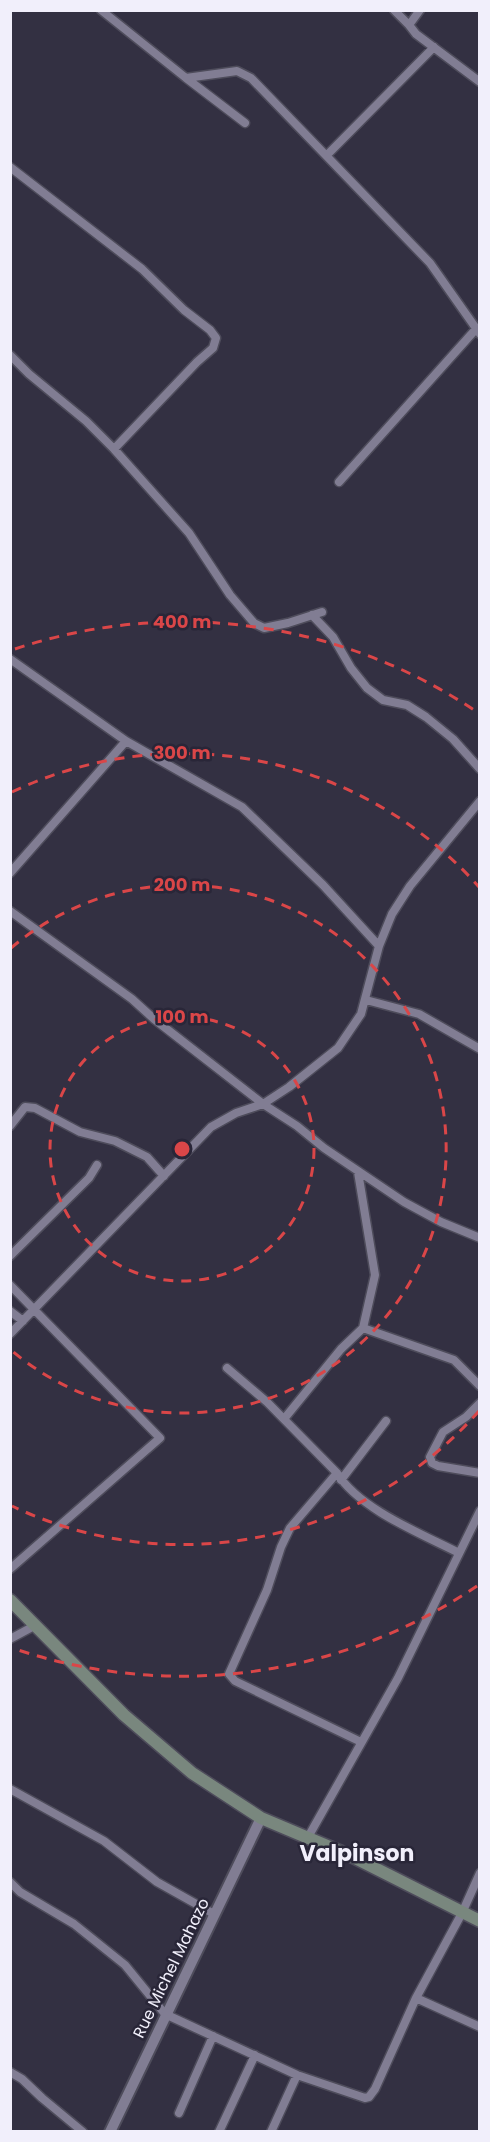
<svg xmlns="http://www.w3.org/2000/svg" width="490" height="2142" viewBox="0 0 490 2142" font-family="Poppins,sans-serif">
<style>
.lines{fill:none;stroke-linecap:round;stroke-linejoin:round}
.minor-casing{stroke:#4e4c5b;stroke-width:11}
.tertiary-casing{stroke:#4e4c5b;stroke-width:14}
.secondary-casing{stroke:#4e4c5b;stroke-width:15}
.minor{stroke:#817d93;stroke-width:8}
.tertiary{stroke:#817d93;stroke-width:10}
.secondary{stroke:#79877e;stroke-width:12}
.ring{fill:none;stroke:#da4648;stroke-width:3;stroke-dasharray:10 8}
.labels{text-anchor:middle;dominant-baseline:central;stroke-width:5;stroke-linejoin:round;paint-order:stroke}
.street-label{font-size:16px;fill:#f1effb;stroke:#292638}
.district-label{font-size:22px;font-weight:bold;fill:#f1effb;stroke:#292638}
.centre{fill:#da4648;stroke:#292638;stroke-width:3}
.ring-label{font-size:18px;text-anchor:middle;font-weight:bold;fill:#da4648;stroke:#292638;stroke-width:5;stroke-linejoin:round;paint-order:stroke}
</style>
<rect width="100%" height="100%" fill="#333042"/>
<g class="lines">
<g class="minor-casing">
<path id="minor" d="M 101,10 L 186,78 L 237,71 L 251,78 L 430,263 L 480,334
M 394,10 L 409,25 L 416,34 L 480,82
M 409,25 L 420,10
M 186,78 L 245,123
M 327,155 L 434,47
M 10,167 L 142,269 L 184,310 L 210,330 L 216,338 L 213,348 L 197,362 L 114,449
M 10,355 L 29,374 L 86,421 L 114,449 L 189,533 L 230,595 L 254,623 L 264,628 L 288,623 L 322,612
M 339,482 L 476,329
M 312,615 L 333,637 L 351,668 L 367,688 L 383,700 L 407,705 L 426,717 L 453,739 L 480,769
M 10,659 L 126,741 L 242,807 L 323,885 L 379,946
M 10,873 L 126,741
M 10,911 L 132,999 L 154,1019 L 263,1104 L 297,1126 L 324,1148 L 404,1202 L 441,1222 L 480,1238
M 366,1000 L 419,1014 L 480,1049
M 10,1126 L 25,1107 L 35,1108 L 80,1132 L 115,1141 L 147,1157 L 164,1176
M 10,1256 L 89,1178 L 97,1165
M 10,1285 L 160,1438 L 10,1569
M 10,1311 L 23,1321
M 363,1328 L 454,1360 L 480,1386
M 10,1334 L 211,1127 L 236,1113 L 263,1104 L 289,1087 L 338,1048 L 361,1014 L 379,946 L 392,914 L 410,886 L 480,801
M 227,1368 L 267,1402 L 337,1473 C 359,1509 422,1534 459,1553
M 480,1403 L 466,1417 L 443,1432 L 430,1457 L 432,1463 L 438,1466 L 480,1473
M 284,1419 L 341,1349 L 363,1328 L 375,1275 L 358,1172
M 337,1473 L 290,1528 L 281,1547 L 267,1590 L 229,1674 L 235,1681 L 361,1742
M 341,1480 L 386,1421
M 10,1639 L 36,1625
M 10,1789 L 104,1841 L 157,1882 L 214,1914
M 307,1839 L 398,1678 L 480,1511
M 10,1882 L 20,1892 L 74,1924 L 125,1965 L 165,2014 L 297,2075 L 365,2098 L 369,2097 L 375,2089 L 416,1998 L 462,1913 L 480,1873
M 416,1998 L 480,2027
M 10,2072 L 22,2079 L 42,2098 L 83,2132
M 179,2113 L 213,2036
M 219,2132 L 255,2055
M 271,2132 L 297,2075"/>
</g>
<g class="tertiary-casing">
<path id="tertiary" d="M 110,2132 L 261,1818"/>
</g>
<g class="secondary-casing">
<path id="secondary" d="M 10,1600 L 124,1715 L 192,1773 L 261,1818 L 351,1856 L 480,1921"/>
</g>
<use href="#minor" class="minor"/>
<use href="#tertiary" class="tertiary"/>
<use href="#secondary" class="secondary"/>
</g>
<g class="ring">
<circle cx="182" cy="1149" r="132"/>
<path d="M11 948A264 264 0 1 1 11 1350"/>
<path d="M479 1411A396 396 0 0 1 12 1506M12 792A396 396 0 0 1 479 887"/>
<path d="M477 1586A527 527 0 0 1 15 1649M15 649A527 527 0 0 1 477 712"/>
</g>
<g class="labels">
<g class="street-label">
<text transform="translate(171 1968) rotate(-64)">Rue Michel Mahazo</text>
</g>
<g class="district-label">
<text x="357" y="1853">Valpinson</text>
</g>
</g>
<circle cx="182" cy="1149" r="9" class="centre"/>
<g class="ring-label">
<text x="182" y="628">400 m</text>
<text x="182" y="759">300 m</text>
<text x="182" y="891">200 m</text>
<text x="182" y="1023">100 m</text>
</g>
<rect width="490" height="2142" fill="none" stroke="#f1effb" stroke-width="24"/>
</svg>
